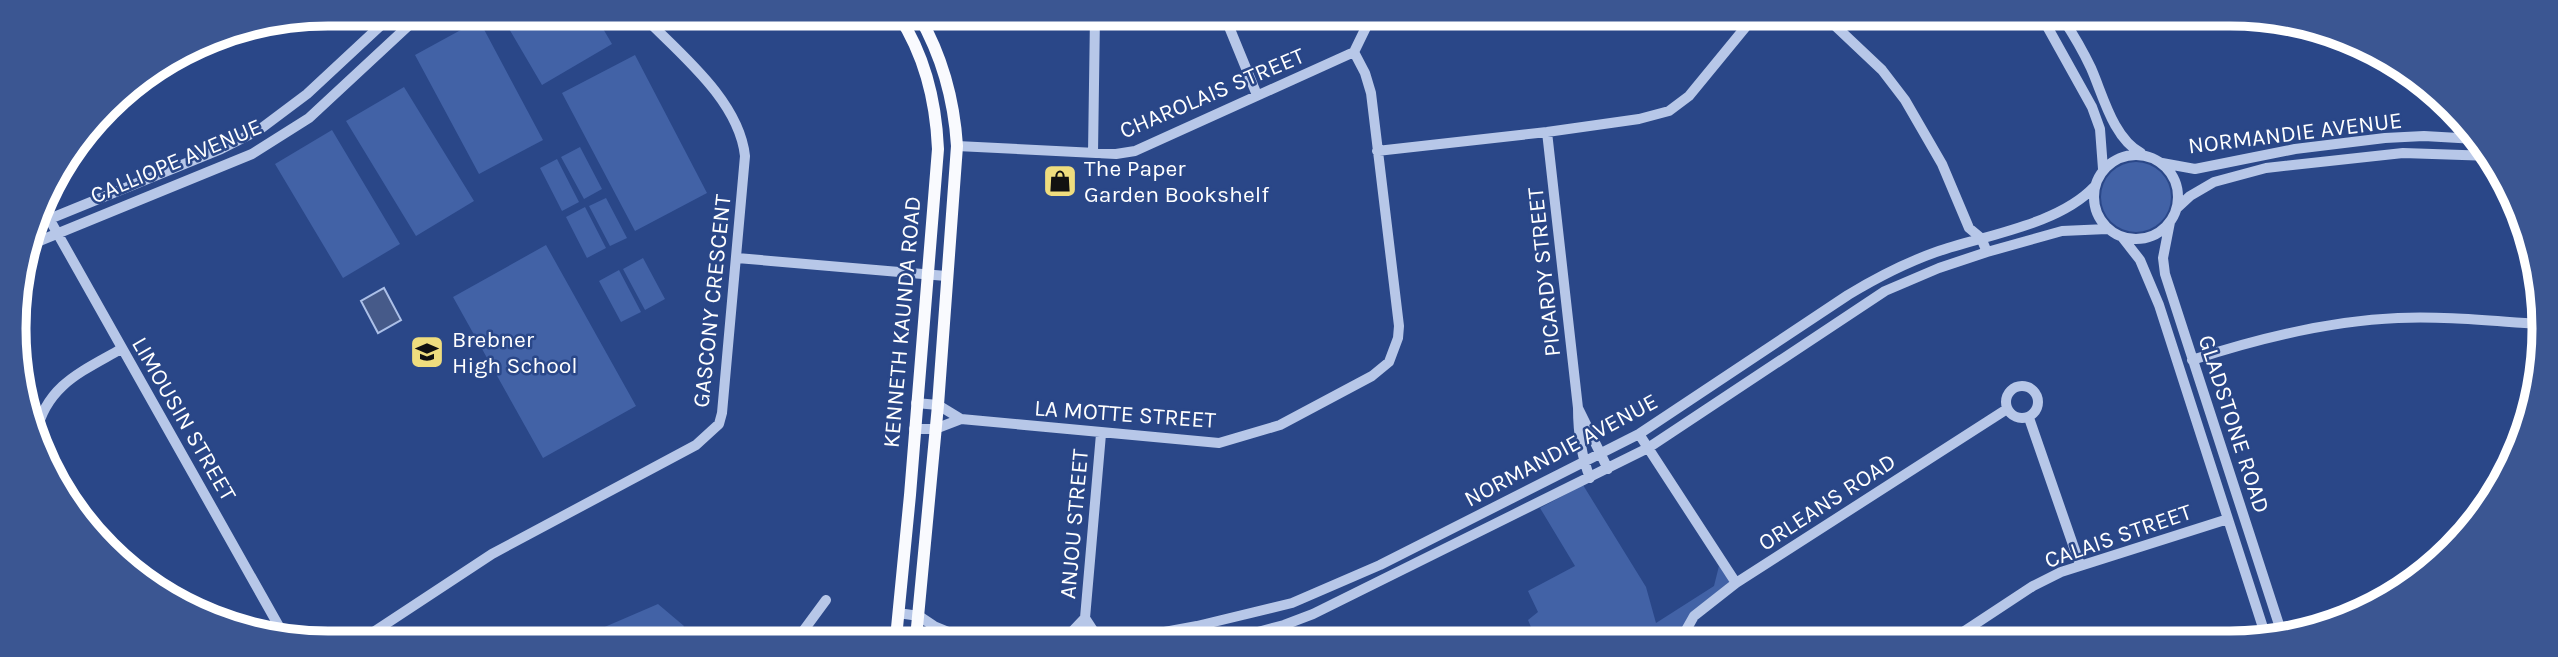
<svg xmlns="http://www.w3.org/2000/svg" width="2558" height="657" viewBox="0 0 2558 657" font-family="Karla,sans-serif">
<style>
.green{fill:#4262a6}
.water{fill:#465a89;stroke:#acc0e8;stroke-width:2}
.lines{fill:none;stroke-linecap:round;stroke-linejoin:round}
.minor{stroke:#b7c7e8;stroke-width:10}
.major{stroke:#f9fafe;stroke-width:12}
.labels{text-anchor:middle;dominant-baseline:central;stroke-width:5;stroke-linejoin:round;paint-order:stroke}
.street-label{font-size:23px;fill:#fff;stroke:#2a4788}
.poi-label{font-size:23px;fill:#fff;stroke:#2a4788;text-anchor:start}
.rim{fill:none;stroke:#fff;stroke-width:9}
</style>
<rect width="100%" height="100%" fill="#2a4788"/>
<path class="green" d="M 501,15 L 595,15 L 612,44 L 542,85 Z
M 479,20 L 543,140 L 479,174 L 415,55 Z
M 635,55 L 707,193 L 635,231 L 562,93 Z
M 404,87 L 474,201 L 416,236 L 346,121 Z
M 332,130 L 400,244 L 343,278 L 275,164 Z
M 580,147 L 602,189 L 584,199 L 561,157 Z
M 557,159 L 579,202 L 562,211 L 540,168 Z
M2101 197a35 35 0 1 1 70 0a35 35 0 1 1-70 0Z
M 606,198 L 627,238 L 610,246 L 589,206 Z
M 585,207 L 606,248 L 587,258 L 566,217 Z
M 546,245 L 636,406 L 543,458 L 453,297 Z
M 643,258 L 665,299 L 645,310 L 623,269 Z
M 619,270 L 641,312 L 621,322 L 599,281 Z
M 1583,485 L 1646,587 L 1656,623 L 1714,586 L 1719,566 L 1731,584 C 1706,601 1690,609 1680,639 L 1536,639 L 1528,620 L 1538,612 L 1528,591 L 1575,566 L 1540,508 Z
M 658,604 L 684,626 L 677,638 L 579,638 Z"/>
<path class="water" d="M 384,288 L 401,320 L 378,333 L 361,301 Z"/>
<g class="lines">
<path class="minor" d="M 1225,17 L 1257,95
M 1828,19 L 1882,70 L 1905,100 L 1942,164 L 1969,228 L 1981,238 L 1987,252
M 2043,19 L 2092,107 L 2100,129 L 2103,169
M 2063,19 C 2073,34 2083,51 2091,68 C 2103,95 2113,138 2141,153
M 1354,52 L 1371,17
M 1547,132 L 1578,408 C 1578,432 1581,455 1590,478
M 957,146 L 1116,154 L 1135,151 L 1354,52
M 1377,151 L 1547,132 L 1639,119 L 1669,111 L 1689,96 L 1753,18
M 1093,153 L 1095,16
M2094 197a42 42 0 1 1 84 0a42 42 0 1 1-84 0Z
M 2162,163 L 2195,169 L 2295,149 L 2385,138 L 2424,136 L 2476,139
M 42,206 L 285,637
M 2177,208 L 2190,196 L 2214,182 L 2266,168 L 2403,153 L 2492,156
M 2170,222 L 2163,258 L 2165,274 L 2283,637
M 37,224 L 221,149 L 259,130 L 307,94 L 393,14
M 2122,237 L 2140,260 L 2159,305 L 2267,640
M 32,244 L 252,154 L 309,118 L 421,14
M 737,258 L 946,276
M 2192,360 C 2259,338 2327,321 2398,318 C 2445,316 2491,321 2538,324
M2006 402a16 16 0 1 1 32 0a16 16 0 1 1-32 0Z
M 916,403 L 938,405 L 961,419 L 1219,443 L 1280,425 L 1372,376 L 1389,362 L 1398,338 L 1399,326 L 1371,93 L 1365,73 L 1354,52
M 1578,408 L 1608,469
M 2029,418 L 2080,565
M 914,429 L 935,429 L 961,419
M 36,433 C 47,385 81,372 121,349
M 1639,434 L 1736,583
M 898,613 L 919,616 L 934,626 L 951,633 L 1010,638
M 366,637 L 492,554 L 696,445 L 719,424 L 722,413 L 745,156 C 739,100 679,53 642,15
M 798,638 L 826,600
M 1066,638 L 1085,618
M 1098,638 L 1085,618 L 1101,434
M 1132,638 L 1197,626 L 1292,603 L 1380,565 L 1639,434 L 1848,295 C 1876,278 1905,263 1936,252 C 1985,235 2058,225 2094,187
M 1232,639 L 1284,625 L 1313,614 L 1648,448 L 1885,291 L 1939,268 L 1987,252 L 2062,231 L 2107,229
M 1681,639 L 1694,616 L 1736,583 L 2007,409
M 1951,640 L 2033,586 L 2061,572 L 2228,519"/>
<path class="major" d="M 896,638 L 910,495 L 938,149 C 936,102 925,56 899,16
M 916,638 L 938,405 L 957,146 C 954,99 942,56 919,16"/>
</g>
<defs>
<g id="shop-square" transform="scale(1.75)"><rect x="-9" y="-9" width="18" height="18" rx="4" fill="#efdd7e" stroke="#2a4788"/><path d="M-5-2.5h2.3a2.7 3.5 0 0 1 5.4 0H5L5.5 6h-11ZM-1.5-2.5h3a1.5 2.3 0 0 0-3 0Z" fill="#111"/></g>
<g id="school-square" transform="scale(1.75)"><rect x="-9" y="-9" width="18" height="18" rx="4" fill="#efdd7e" stroke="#2a4788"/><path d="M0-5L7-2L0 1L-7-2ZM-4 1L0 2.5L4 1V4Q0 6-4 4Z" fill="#111"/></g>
</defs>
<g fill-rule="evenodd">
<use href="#shop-square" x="1060" y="181"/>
<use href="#school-square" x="427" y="352"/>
</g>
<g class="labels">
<g class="street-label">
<text transform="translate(1212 93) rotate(-23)">CHAROLAIS STREET</text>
<text transform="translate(2295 133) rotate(-7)">NORMANDIE AVENUE</text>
<text transform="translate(176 161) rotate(-23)">CALLIOPE AVENUE</text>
<text transform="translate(1544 272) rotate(-96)">PICARDY STREET</text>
<text transform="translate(712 301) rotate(-84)">GASCONY CRESCENT</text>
<text transform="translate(902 322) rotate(-85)">KENNETH KAUNDA ROAD</text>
<text transform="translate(1125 414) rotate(4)">LA MOTTE STREET</text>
<text transform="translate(184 419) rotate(60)">LIMOUSIN STREET</text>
<text transform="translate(2234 424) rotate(72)">GLADSTONE ROAD</text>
<text transform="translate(1561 450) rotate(-28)">NORMANDIE AVENUE</text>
<text transform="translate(1827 502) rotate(-33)">ORLEANS ROAD</text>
<text transform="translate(1074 524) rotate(-85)">ANJOU STREET</text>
<text transform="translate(2118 536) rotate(-19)">CALAIS STREET</text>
</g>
<g class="poi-label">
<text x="1084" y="168">The Paper<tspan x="1084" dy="26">Garden Bookshelf</tspan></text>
<text x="452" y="339">Brebner<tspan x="452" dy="26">High School</tspan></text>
</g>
</g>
<path d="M0 0H2558V657H0ZM328 26H2230A302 302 0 0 1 2532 328V329A302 302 0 0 1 2230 631H328A302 302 0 0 1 26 329V328A302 302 0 0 1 328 26Z" fill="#3b5692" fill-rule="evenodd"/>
<path class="rim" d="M328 26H2230A302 302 0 0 1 2532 328V329A302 302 0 0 1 2230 631H328A302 302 0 0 1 26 329V328A302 302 0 0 1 328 26Z"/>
</svg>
